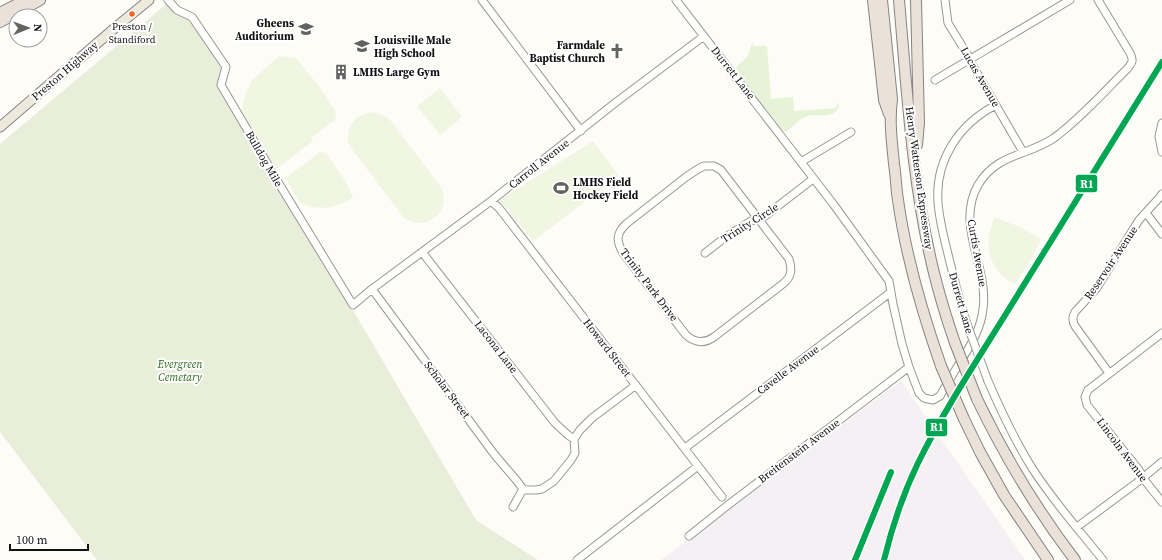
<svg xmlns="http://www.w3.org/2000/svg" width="1162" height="560" viewBox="0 0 1162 560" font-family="'Source Serif 4',serif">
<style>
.industrial{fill:#f5f0f3}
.green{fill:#e7f3d7}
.cemetery{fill:#e9eedb}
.pitch{fill:#f0f6e1}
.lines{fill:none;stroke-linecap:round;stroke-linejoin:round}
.minor-casing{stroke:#979795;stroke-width:9}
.major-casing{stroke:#858482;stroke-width:11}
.highway-casing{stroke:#858482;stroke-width:12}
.minor{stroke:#fffffe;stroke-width:7}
.major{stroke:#ede9dc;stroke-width:9}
.highway{stroke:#eae1d8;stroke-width:10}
.minor-bridge-casing{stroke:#979795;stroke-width:9;stroke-linecap:butt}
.highway-bridge-casing{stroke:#858482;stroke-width:12;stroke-linecap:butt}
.minor-bridge{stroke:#fffffe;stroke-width:7}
.highway-bridge{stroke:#eae1d8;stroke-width:10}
.rail-1-casing{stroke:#fff;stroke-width:9}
.rail-1{stroke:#00a651;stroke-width:6}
.bus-dot{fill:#f26522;stroke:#fff;stroke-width:1.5}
.labels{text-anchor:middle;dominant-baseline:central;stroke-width:4;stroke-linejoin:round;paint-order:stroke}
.bus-label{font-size:10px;fill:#111;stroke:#fff}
.poi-label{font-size:11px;font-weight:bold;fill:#111;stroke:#fff;text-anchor:start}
.street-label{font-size:11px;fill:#111;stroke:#fff}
.park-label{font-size:11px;font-style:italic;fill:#2f6b1f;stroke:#fff}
.line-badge{stroke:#fff;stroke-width:1.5}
.badge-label{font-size:11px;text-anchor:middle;font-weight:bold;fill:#fff}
</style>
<rect width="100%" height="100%" fill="#fdfcf7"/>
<path class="industrial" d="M 901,381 L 1025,560 L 661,560 Z"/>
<path class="green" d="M 753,43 L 753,46 L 767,46 L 771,99 L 793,97 L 794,111 L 836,108 L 837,104 L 838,103 L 839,107 C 832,121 817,112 805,117 C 798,120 792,127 787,131 L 783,132 L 781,131 L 735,71 C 737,63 744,62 748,55 C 750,51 749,47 753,43 Z"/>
<path class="cemetery" d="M 170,1 L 192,17 L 226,67 L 221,85 L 476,520 L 538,560 L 97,560 L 0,432 L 0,144 Z"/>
<path class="pitch" d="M 279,56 L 296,58 L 318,85 L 336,112 L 335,120 L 311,138 L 313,141 L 274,171 L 240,115 L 246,93 L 252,80 Z
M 440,88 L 461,116 L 459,120 L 440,135 L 417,106 Z
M 371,112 L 383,115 L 390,120 L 441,187 C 453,212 425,234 403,217 L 349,145 C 345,129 353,115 371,112 Z
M 593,141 L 619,176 L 533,241 L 500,200 Z
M 320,152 L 326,153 L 346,182 L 353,197 C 340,207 324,210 308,206 C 305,205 302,204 300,202 C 294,195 290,185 286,178 Z
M 994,217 L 1020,227 L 1041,239 L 1033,256 L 1015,284 C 996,276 986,256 989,235 C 990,229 993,223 994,217 Z"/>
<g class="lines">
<g class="minor-casing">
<path id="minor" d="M 168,0 L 177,10 L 192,17 L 226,67 L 221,85 L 278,182 L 353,305 L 372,289 L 491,201 L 615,103 L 704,36
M 482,0 L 581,131
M 676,0 L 834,205 L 889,281 L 893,304 L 902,344 L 909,367 L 919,393 L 924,398 L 933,400 L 940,396 C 947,383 955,371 962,359 C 972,343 981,328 983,309 C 989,267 955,226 978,185 C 997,153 1028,156 1054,138 C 1080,119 1104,92 1127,69 C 1132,63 1134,61 1130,53 L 1098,0
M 945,0 L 948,23 L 967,54 L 973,66 L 1023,152
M 935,80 L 1070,0
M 1162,123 L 1159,136 L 1162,152
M 801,162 L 851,132
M 704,166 L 714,166 L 721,170 L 789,259 C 792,269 792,276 784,283 L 714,337 C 704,344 695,343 686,335 L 623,253 C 616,241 616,234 626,224 L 686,177 L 698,169 Z
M 491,201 L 499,208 L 722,497
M 1146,213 L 1162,234
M 422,252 L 555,423 L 568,435 L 574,439
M 705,253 L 727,236 L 751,221 L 765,216 L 813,179
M 372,289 L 494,454 L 517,481 L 523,489 L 527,490 L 536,490 L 542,489 L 554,481 L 571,460 L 575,453 L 574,439 L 580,430 L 592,418 L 636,385
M 967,324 C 959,300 953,275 947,250 C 943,234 939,218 938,202 C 935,160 959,124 996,105
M 1162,333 L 1088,390 L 1085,397 L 1087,405 L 1139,470 L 1146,482 L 1162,502
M 1109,373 L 1075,326 C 1072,321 1072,317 1075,312 L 1096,289 L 1139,220 L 1159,198 L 1162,194
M 988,381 C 1001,411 1015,441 1032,468 C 1053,501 1079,530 1103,560
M 685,448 L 891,292
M 513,507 L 523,489
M 1077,527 L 1139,481 L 1162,462
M 689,536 L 728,505 L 909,367
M 577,560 L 698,466"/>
</g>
<g class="major-casing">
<path id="major" d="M 0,127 L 116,27 L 149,0"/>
</g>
<g class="highway-casing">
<path id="highway" d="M 873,0 L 884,100 L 889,114
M 882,0 L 892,99 C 889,122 892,142 894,164 C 896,176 896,188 898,200 C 906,257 922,312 941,366
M 899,0 C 907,91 912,184 934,273 C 940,297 947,320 955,343
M 916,0 L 919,123 L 917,145
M 0,13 L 25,0
M 0,22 L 40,0
M 977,399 C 1005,457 1036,509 1075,560
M 964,419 L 980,452 L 1004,495 L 1048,560"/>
</g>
<use href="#minor" class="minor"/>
<use href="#major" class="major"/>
<use href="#highway" class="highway"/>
<g class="minor-bridge-casing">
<path id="minor-bridge" d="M 967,324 L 988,381"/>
</g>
<g class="highway-bridge-casing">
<path id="highway-bridge" d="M 955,343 L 977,399
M 941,366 L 964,419"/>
</g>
<use href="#minor-bridge" class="minor-bridge"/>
<use href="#highway-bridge" class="highway-bridge"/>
<g class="rail-1-casing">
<path id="rail-1" d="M 855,560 L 891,472
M 884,560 C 892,527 903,494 918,463 C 945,408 980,356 1012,304 C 1062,224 1112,143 1162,62"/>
</g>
<use href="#rail-1" class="rail-1"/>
</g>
<defs>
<g id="school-bare" transform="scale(1.2)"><path d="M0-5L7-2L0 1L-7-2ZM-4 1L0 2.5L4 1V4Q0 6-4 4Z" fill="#646362" stroke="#fff" stroke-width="2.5" paint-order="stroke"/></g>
<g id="church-bare" transform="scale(1.2)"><path d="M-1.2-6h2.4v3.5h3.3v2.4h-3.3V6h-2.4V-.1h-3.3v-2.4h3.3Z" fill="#646362" stroke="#fff" stroke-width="2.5" paint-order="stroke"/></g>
<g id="building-bare" transform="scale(1.2)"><path d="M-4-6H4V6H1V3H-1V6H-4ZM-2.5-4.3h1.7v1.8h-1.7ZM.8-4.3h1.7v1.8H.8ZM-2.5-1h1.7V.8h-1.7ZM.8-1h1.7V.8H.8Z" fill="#646362" stroke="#fff" stroke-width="2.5" paint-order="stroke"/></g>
<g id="stadium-bare" transform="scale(1.2)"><path d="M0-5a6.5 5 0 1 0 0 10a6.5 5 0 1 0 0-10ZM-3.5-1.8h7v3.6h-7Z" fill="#646362" stroke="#fff" stroke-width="2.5" paint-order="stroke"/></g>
</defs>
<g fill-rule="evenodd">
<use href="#school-bare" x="306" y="29"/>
<use href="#school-bare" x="362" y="46"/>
<use href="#church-bare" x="617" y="51"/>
<use href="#building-bare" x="341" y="72"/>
<use href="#stadium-bare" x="561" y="188"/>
</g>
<circle class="bus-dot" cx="132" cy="14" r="3.5"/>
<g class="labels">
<g class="bus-label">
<text x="132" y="26">Preston /<tspan x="132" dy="13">Standiford</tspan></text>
</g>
<g class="poi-label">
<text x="294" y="23" text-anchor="end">Gheens<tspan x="294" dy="13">Auditorium</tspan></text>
<text x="374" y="40">Louisville Male<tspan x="374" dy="13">High School</tspan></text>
<text x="605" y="45" text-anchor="end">Farmdale<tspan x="605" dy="13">Baptist Church</tspan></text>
<text x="353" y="72">LMHS Large Gym</text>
<text x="573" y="182">LMHS Field<tspan x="573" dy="13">Hockey Field</tspan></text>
</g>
<g class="street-label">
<text transform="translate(65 71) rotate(-41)">Preston Highway</text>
<text transform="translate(733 73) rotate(52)">Durrett Lane</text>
<text transform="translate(980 77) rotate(60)">Lucas Avenue</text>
<text transform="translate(264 159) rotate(60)">Bulldog Mile</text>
<text transform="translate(539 164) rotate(-38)">Carroll Avenue</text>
<text transform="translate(919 178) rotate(82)">Henry Watterson Expressway</text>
<text transform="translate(750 223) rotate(-32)">Trinity Circle</text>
<text transform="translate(977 253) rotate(80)">Curtis Avenue</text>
<text transform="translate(1111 263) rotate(-56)">Reservoir Avenue</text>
<text transform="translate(649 285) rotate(53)">Trinity Park Drive</text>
<text transform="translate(961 303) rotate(74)">Durrett Lane</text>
<text transform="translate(496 347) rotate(52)">Lacona Lane</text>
<text transform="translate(607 348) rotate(52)">Howard Street</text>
<text transform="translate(788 370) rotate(-37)">Cavelle Avenue</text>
<text transform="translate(447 390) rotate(53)">Scholar Street</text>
<text transform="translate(1122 450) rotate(53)">Lincoln Avenue</text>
<text transform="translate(799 451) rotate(-37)">Breitenstein Avenue</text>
</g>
<g class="park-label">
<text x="180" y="364">Evergreen<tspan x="180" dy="13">Cemetary</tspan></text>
</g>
</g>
<g class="line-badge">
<rect x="1075" y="174" width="23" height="19" rx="4" fill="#00a651"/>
<rect x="925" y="418" width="23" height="19" rx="4" fill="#00a651"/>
</g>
<g class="badge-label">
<text x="1087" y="188">R1</text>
<text x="937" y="431">R1</text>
</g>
<g transform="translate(28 28) rotate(89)"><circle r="19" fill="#ffffff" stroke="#a0a0a0"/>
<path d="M0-3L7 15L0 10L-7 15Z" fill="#646362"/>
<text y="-6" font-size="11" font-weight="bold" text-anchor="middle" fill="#111111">N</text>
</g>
<path d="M10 544v6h78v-6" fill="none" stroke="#111111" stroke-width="2"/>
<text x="16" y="544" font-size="12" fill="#111111" stroke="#ffffff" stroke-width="3" paint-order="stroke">100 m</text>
</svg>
